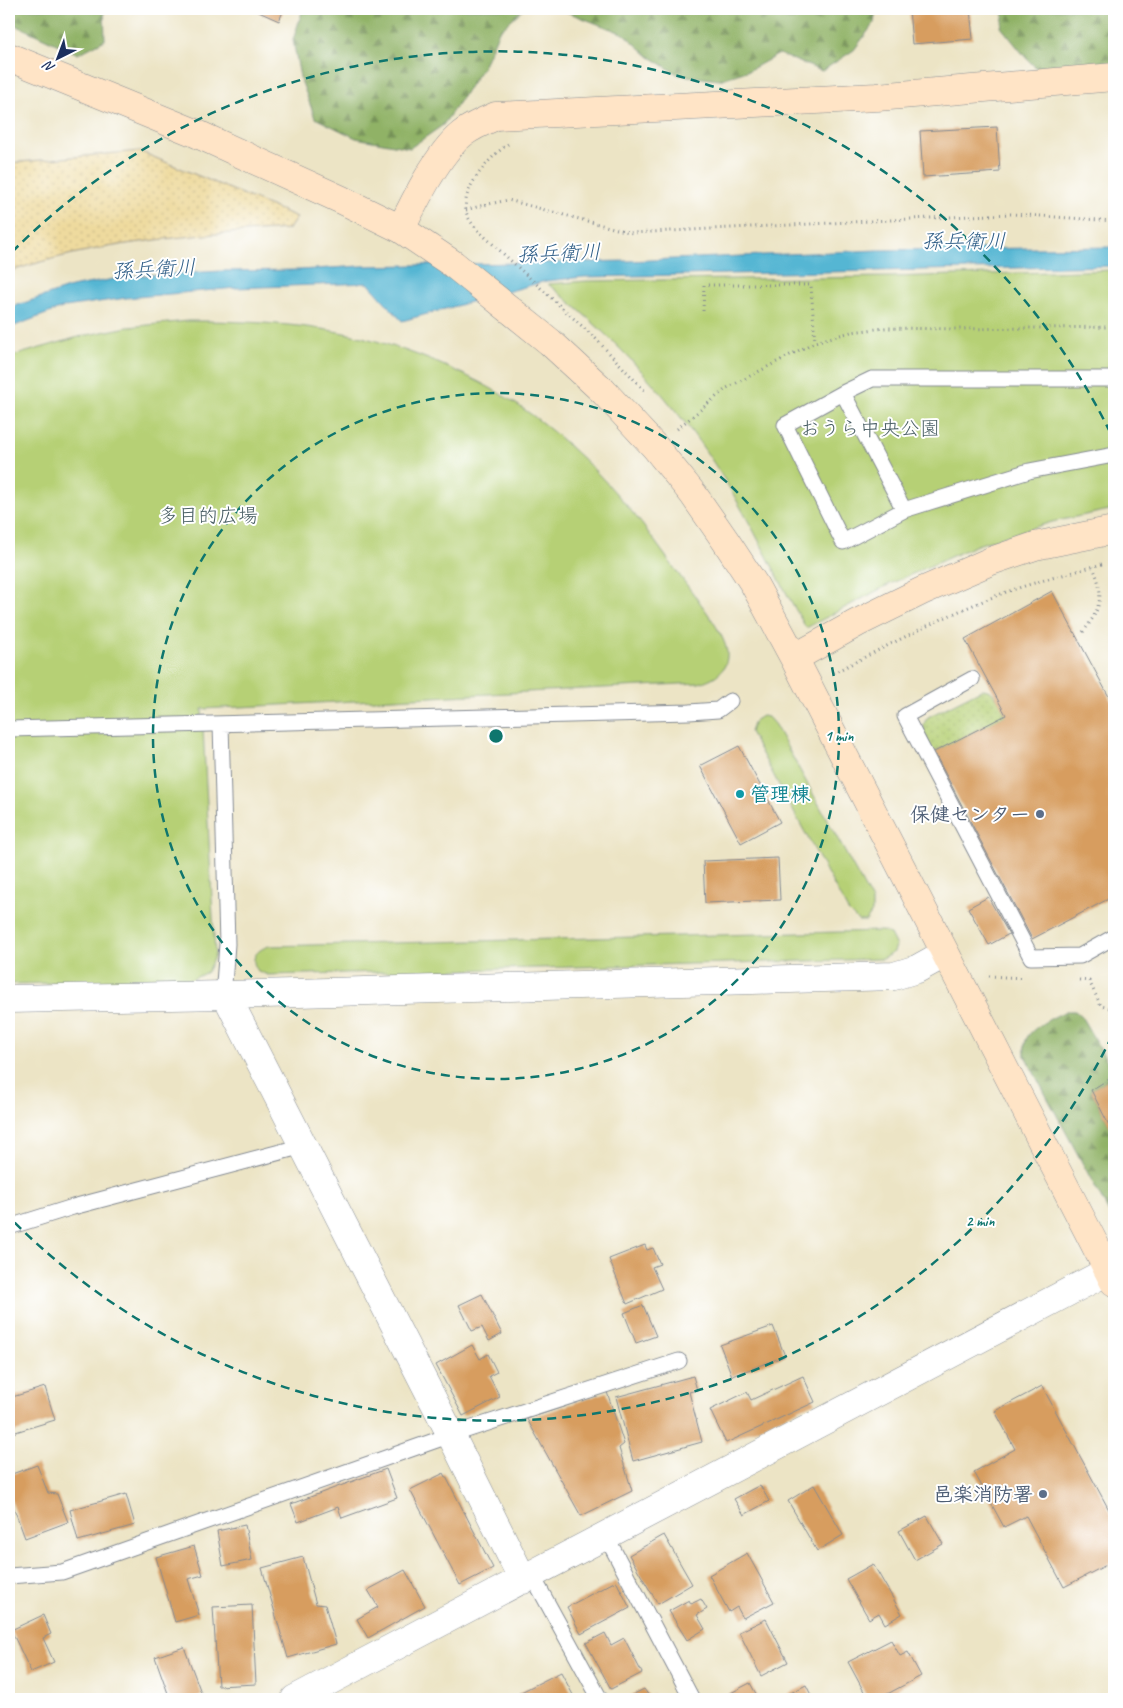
<svg xmlns="http://www.w3.org/2000/svg" width="1123" height="1708" viewBox="0 0 1123 1708" font-family="Caveat,'Klee One',sans-serif">
<style>
.grass{fill:url(#grass-dots);stroke:#68806a}
.forest{fill:url(#forest-firs);stroke:#567062}
.sand{fill:url(#sand-dots);stroke:#84847e}
.park{fill:#b6d075;stroke:#68806a}
.water{fill:#54b6d3;stroke:#387298}
.building{fill:#d79d5f}
.lines{fill:none;stroke-linecap:round;stroke-linejoin:round}
.lane-casing{stroke:#848a92;stroke-width:17}
.street-casing{stroke:#848a92;stroke-width:29}
.secondary-casing{stroke:#848a92;stroke-width:29}
.path{stroke:#848a92;stroke-width:3;stroke-dasharray:1 4;stroke-linecap:butt}
.lane{stroke:#fff;stroke-width:15}
.street{stroke:#fff;stroke-width:28}
.secondary{stroke:#ffe4c6;stroke-width:28}
.ring{fill:none;stroke:#0f766e;stroke-width:2.5;stroke-dasharray:9 6}
.culture-dot{fill:#0f9aa8;stroke:#fff;stroke-width:2}
.service-dot{fill:#5c6f8a;stroke:#fff;stroke-width:2}
.labels{text-anchor:middle;dominant-baseline:central;stroke-width:4;stroke-linejoin:round;paint-order:stroke}
.park-label{font-size:20px;fill:#4a5f65;stroke:#fff}
.culture-label{font-size:20px;font-weight:bold;fill:#0d838f;stroke:#fff;text-anchor:start}
.service-label{font-size:20px;font-weight:bold;fill:#4e5e75;stroke:#fff;text-anchor:end}
.water-label{font-size:21px;font-style:italic;fill:#2f5e87;stroke:#fff}
.centre{fill:#0f766e;stroke:#fff;stroke-width:2.5}
.ring-label{font-size:15px;text-anchor:middle;font-weight:bold;fill:#0f766e;stroke:#fff;stroke-width:4;stroke-linejoin:round;paint-order:stroke}
</style>
<defs>
<pattern id="grass-dots" width="8" height="8" patternUnits="userSpaceOnUse" patternTransform="scale(1.25)"><rect width="8" height="8" fill="#b6d075"/><path d="M2 2h.1M6 6h.1" fill="none" stroke="#9cb368" stroke-width="1.8" stroke-linecap="round"/></pattern>
<pattern id="forest-firs" width="22" height="20" patternUnits="userSpaceOnUse" patternTransform="scale(1.25)"><rect width="22" height="20" fill="#90b266"/><path d="M5 1l3.5 6h-7zM16 11l3.5 6h-7z" fill="#759157"/></pattern>
<pattern id="sand-dots" width="8" height="8" patternUnits="userSpaceOnUse" patternTransform="scale(1.25)"><rect width="8" height="8" fill="#eeda9e"/><path d="M2 2h.1M6 6h.1" fill="none" stroke="#ccbb8a" stroke-width="1.8" stroke-linecap="round"/></pattern>
</defs>
<rect width="100%" height="100%" fill="#fff"/>
<filter id="ink" filterUnits="userSpaceOnUse"><feTurbulence type="fractalNoise" baseFrequency=".02" numOctaves="2"/><feDisplacementMap in="SourceGraphic" scale="10" xChannelSelector="R" yChannelSelector="G"/><feConvolveMatrix kernelMatrix="1 2 1 2 8 2 1 2 1" color-interpolation-filters="sRGB"/></filter>
<filter id="wash" filterUnits="userSpaceOnUse"><feTurbulence type="fractalNoise" baseFrequency=".0096" numOctaves="4" result="noise"/><feDisplacementMap in="SourceGraphic" scale="20" xChannelSelector="R" yChannelSelector="G"/><feGaussianBlur stdDeviation="1.12" result="paint"/><feColorMatrix in="noise" values="0 0 0 0 0 0 0 0 0 0 0 0 0 0 0 0 0 1.4 0 .05"/><feComposite in="paint" operator="in"/></filter>
<g filter="url(#wash)">
<rect width="100%" height="100%" fill="#ece4c5"/>
<path class="grass" d="M 983,689 C 996,690 1000,704 1006,715 L 934,752 C 928,741 918,729 928,717 Z"/>
<path class="forest" d="M 9,9 L 104,9 L 105,40 L 78,54 L 9,22 Z
M 303,9 L 523,9 L 499,31 L 483,67 L 443,125 L 410,148 L 356,138 L 315,118 L 300,77 L 293,40 Z
M 559,9 L 876,9 L 874,23 L 854,50 L 822,71 L 779,54 L 750,70 L 719,80 L 679,75 L 650,57 L 624,34 Z
M 1005,9 L 1114,9 L 1114,75 L 1050,82 L 1027,59 L 1001,27 Z
M 1066,1011 L 1075,1011 L 1081,1016 L 1114,1073 L 1114,1076 L 1091,1090 L 1114,1135 L 1114,1222 L 1025,1056 C 1025,1051 1024,1045 1026,1040 C 1030,1028 1054,1017 1066,1011 Z"/>
<path class="sand" d="M 139,151 L 297,217 L 289,229 C 196,235 97,241 9,272 L 9,163 Z"/>
<path class="park" d="M 1114,270 L 1114,509 L 1052,522 L 977,545 L 890,584 L 806,628 C 780,584 759,538 733,494 C 685,412 621,343 548,284 L 587,281 L 893,277 Z
M 188,321 C 252,321 326,324 386,344 C 414,353 442,364 467,376 C 503,393 538,417 567,444 C 589,463 609,485 628,507 C 647,529 663,553 680,576 C 694,595 710,614 721,635 C 724,641 728,650 727,657 C 726,673 712,679 699,683 L 202,709 L 215,955 L 207,972 L 191,980 L 9,984 L 9,357 L 82,336 L 128,327 Z
M 762,716 L 768,717 L 775,725 L 872,901 L 872,912 L 866,921 L 858,921 L 848,911 L 750,732 L 754,721 Z
M 882,931 L 890,934 L 896,946 L 894,952 L 882,959 L 268,975 L 258,971 C 249,959 256,950 269,946 Z"/>
<path class="water" d="M 1114,247 L 1114,266 L 584,277 L 546,281 L 402,321 L 368,283 L 236,288 L 126,298 L 65,307 L 9,328 L 9,308 L 71,287 L 130,276 L 222,271 L 300,270 L 361,266 L 628,261 L 878,250 Z"/>
<g id="blocks">
<path class="building" d="M 252,9 L 284,9 L 279,21 Z
M 909,9 L 970,9 L 973,39 L 912,44 Z
M 997,127 L 1000,172 L 923,177 L 920,131 Z
M 1052,591 L 1114,706 L 1114,896 L 1032,939 L 934,752 L 1006,715 L 965,639 Z
M 739,746 L 780,822 L 741,843 L 700,766 Z
M 778,858 L 780,900 L 705,903 L 703,861 Z
M 988,897 L 1009,934 L 989,945 L 968,908 Z
M 1114,1076 L 1114,1135 L 1091,1090 Z
M 645,1245 L 647,1250 L 653,1248 L 660,1264 L 652,1267 L 662,1289 L 627,1304 L 609,1259 Z
M 482,1294 L 502,1334 L 489,1341 L 482,1327 L 472,1331 L 459,1305 Z
M 643,1305 L 656,1336 L 636,1343 L 624,1313 Z
M 773,1326 L 785,1356 L 732,1376 L 720,1345 Z
M 472,1345 L 480,1359 L 488,1354 L 497,1372 L 489,1376 L 500,1397 L 463,1416 L 436,1365 Z
M 693,1376 L 697,1390 L 689,1392 L 702,1442 L 633,1461 L 616,1397 Z
M 803,1376 L 815,1402 L 726,1443 L 710,1410 L 747,1392 L 751,1400 Z
M 1042,1386 L 1114,1519 L 1114,1561 L 1064,1587 L 1026,1516 L 1004,1527 L 974,1472 L 1015,1449 L 995,1411 Z
M 45,1387 L 55,1420 L 9,1434 L 9,1398 Z
M 607,1392 L 624,1444 L 619,1448 L 632,1491 L 581,1516 L 527,1419 Z
M 37,1465 L 48,1493 L 57,1494 L 68,1522 L 25,1538 L 9,1495 L 9,1475 Z
M 386,1469 L 397,1498 L 342,1518 L 338,1507 L 298,1522 L 291,1504 Z
M 444,1473 L 493,1568 L 460,1585 L 410,1490 Z
M 760,1485 L 769,1501 L 744,1515 L 734,1499 Z
M 814,1485 L 843,1535 L 817,1551 L 788,1501 Z
M 126,1494 L 135,1525 L 78,1541 L 70,1510 Z
M 927,1516 L 943,1544 L 915,1560 L 899,1531 Z
M 245,1525 L 252,1560 L 223,1566 L 217,1531 Z
M 664,1535 L 692,1584 L 658,1604 L 629,1555 Z
M 194,1546 L 203,1575 L 188,1579 L 199,1615 L 175,1622 L 156,1557 Z
M 747,1553 L 774,1602 L 743,1618 L 737,1607 L 729,1612 L 709,1575 Z
M 303,1557 L 316,1604 L 325,1605 L 336,1644 L 288,1658 L 262,1568 Z
M 873,1564 L 902,1614 L 885,1624 L 879,1613 L 869,1619 L 846,1579 Z
M 405,1570 L 425,1606 L 368,1638 L 357,1619 L 378,1607 L 368,1590 Z
M 616,1581 L 630,1608 L 581,1634 L 567,1607 Z
M 701,1599 L 707,1609 L 697,1615 L 705,1629 L 687,1640 L 669,1611 L 689,1600 L 691,1604 Z
M 252,1605 L 256,1684 L 218,1686 L 213,1607 Z
M 43,1615 L 51,1634 L 43,1638 L 54,1662 L 31,1672 L 11,1630 Z
M 766,1619 L 788,1662 L 761,1676 L 739,1632 Z
M 605,1633 L 611,1645 L 624,1638 L 642,1673 L 611,1689 L 586,1643 Z
M 891,1640 L 900,1656 L 908,1652 L 921,1676 L 878,1699 L 868,1699 L 848,1662 Z
M 184,1647 L 202,1695 L 190,1699 L 170,1699 L 155,1657 Z
M 561,1672 L 573,1695 L 565,1699 L 522,1699 L 519,1693 Z
M 750,1683 L 759,1699 L 724,1699 L 723,1697 Z
M 806,1685 L 813,1699 L 779,1699 Z
M 644,1689 L 649,1696 L 654,1694 L 657,1699 L 624,1699 Z"/>
</g>
</g>
<g filter="url(#ink)">
<use href="#blocks" fill-opacity="0" stroke="#848a92" stroke-width="1"/>
<g class="lines">
<g class="lane-casing">
<path id="lane" d="M 1114,379 L 872,379 L 843,393 L 785,425 L 843,542 L 904,510 L 1029,471 L 1114,455
M 843,393 L 904,510
M 972,679 L 905,716 L 1031,957 L 1080,956 L 1114,937
M 221,724 L 227,944 L 224,984
M 9,729 L 689,712 L 718,710 L 730,701
M 9,1227 L 73,1207 L 303,1146
M 606,1536 L 692,1699
M 532,1575 L 600,1699
M 9,1576 L 62,1572 L 451,1435 L 679,1361"/>
</g>
<g class="street-casing">
<path id="street" d="M 226,995 L 451,1435 L 523,1580
M 9,999 L 226,995 L 894,976 L 917,969 L 944,954
M 295,1699 L 1108,1271"/>
</g>
<g class="secondary-casing">
<path id="secondary" d="M 9,57 L 193,132 L 342,200 L 401,229 L 453,264 L 550,342 L 603,391 L 655,447 L 693,494 L 725,540 L 754,584 L 794,658 L 1114,1282
M 401,229 C 414,202 438,153 462,134 C 472,126 484,121 496,116 L 877,97 L 1114,77
M 794,658 L 857,623 L 922,591 L 991,561 L 1035,546 L 1114,530"/>
</g>
<path class="path" d="M 508,144 C 491,156 461,188 466,211 C 468,221 477,229 484,236 L 596,339 L 646,392
M 466,210 L 484,205 L 508,200 L 632,233 L 1011,214 L 1114,221
M 703,311 L 704,285 L 811,285 L 815,342
M 677,429 L 727,388 L 815,342 L 851,332 L 885,328 L 957,329 L 1114,327
M 1083,632 C 1101,609 1105,594 1093,567
M 833,673 C 884,648 935,620 988,599 C 1025,584 1064,575 1102,564
M 989,976 L 1023,978
M 1079,980 L 1089,981 L 1101,1006 L 1114,1009"/>
<use href="#lane" class="lane"/>
<use href="#street" class="street"/>
<use href="#secondary" class="secondary"/>
</g>
</g>
<g class="ring">
<circle cx="496" cy="736" r="343"/>
<path d="M1112 1036A685 685 0 0 1 12 1220M12 252A685 685 0 0 1 1112 436"/>
</g>
<circle class="culture-dot" cx="740" cy="794" r="5"/>
<g class="service-dot">
<circle cx="1040" cy="814" r="5"/>
<circle cx="1043" cy="1494" r="5"/>
</g>
<g class="labels">
<g class="park-label">
<text x="870" y="428">おうら中央公園</text>
<text x="208" y="515">多目的広場</text>
</g>
<g class="culture-label">
<text x="750" y="794">管理棟</text>
</g>
<g class="service-label">
<text x="1030" y="814">保健センター</text>
<text x="1033" y="1494">邑楽消防署</text>
</g>
<g class="water-label">
<text x="964" y="241">孫兵衛川</text>
<text transform="translate(559 253) rotate(-2)">孫兵衛川</text>
<text transform="translate(154 269) rotate(-3)">孫兵衛川</text>
</g>
</g>
<circle cx="496" cy="736" r="8" class="centre"/>
<g class="ring-label">
<text x="839" y="741">1 min</text>
<text x="980" y="1226">2 min</text>
</g>
<rect width="1123" height="1708" fill="none" stroke="#fff" stroke-width="30"/>
<g transform="translate(58 58) rotate(222)" stroke="#ffffff" stroke-width="4" paint-order="stroke">
<path d="M0-4L9 19L0 12L-9 19Z" fill="#1b2f5e"/>
<text y="-8" font-size="14" font-weight="bold" text-anchor="middle" fill="#1b2f5e">N</text>
</g>
</svg>
